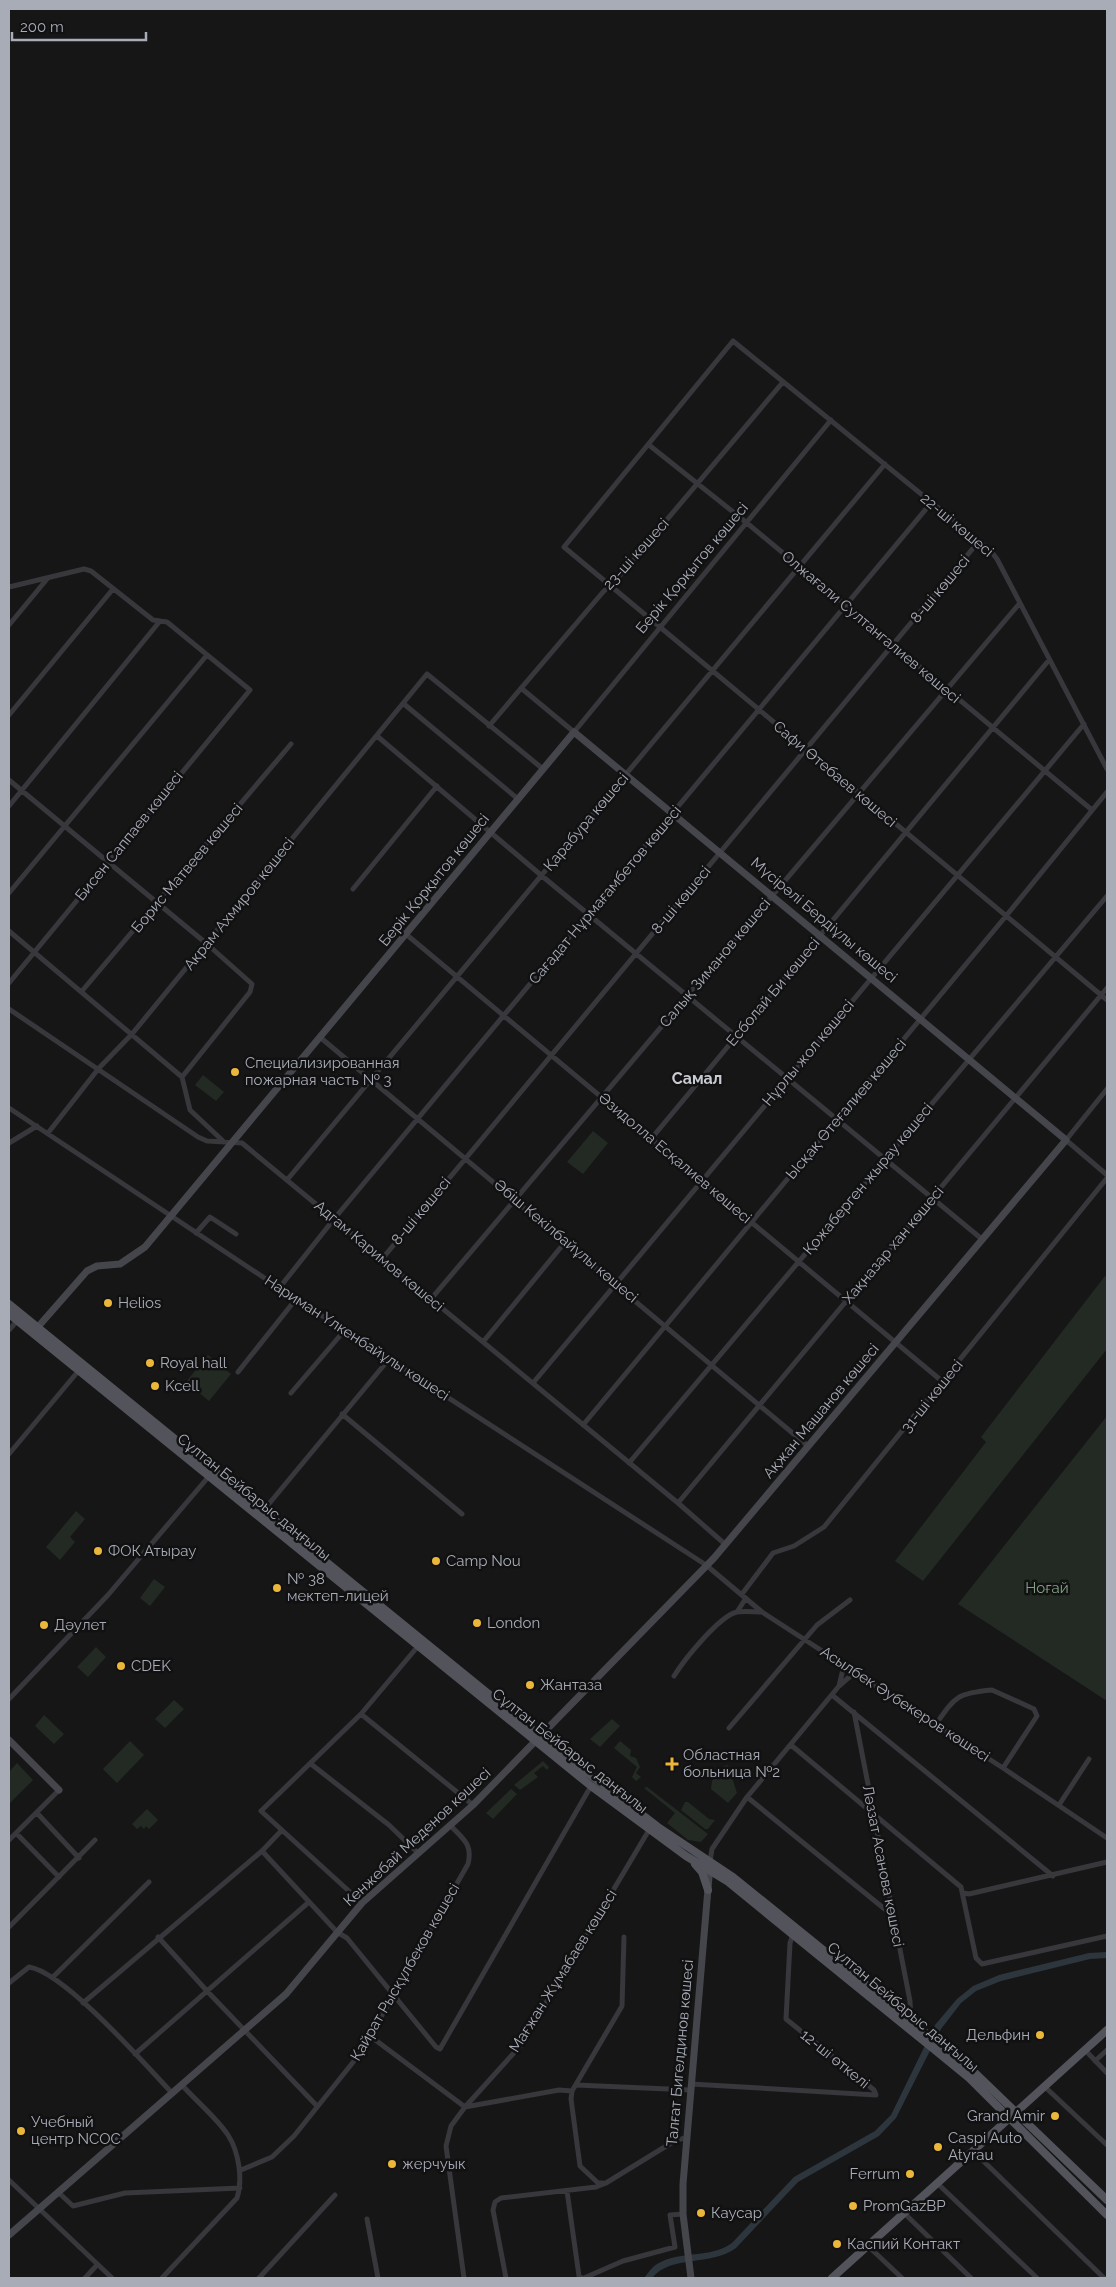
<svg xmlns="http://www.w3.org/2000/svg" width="1116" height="2287" viewBox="0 0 1116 2287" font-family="Raleway,sans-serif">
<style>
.green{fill:#222a23}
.water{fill:#2e363d}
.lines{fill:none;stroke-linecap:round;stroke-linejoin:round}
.street{stroke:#37373c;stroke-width:5}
.secondary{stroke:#45464c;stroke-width:7}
.primary{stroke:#53545b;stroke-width:8}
.poi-dot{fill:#ebb73a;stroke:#111112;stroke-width:2}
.labels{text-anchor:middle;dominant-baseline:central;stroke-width:5;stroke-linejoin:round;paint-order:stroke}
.street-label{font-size:15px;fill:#a8acb7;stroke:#111112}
.poi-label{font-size:15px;fill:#a8acb7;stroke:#111112;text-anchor:start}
.park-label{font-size:15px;fill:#80a183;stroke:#111112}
.neighbourhood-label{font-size:16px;font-weight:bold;fill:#c9cbd3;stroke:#111112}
</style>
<rect width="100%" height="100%" fill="#161617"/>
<path class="green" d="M 203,1075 L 224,1092 L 216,1101 L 195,1085 Z
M 593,1131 L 608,1143 L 583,1174 L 567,1162 Z
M 1105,1276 L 1107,1277 L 1107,1349 L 923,1581 L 895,1561 L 986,1442 L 981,1437 Z
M 208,1355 L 231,1374 L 209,1401 L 186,1382 Z
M 1107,1416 L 1107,1701 L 958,1604 Z
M 76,1511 L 85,1519 L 70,1537 L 75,1542 L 60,1560 L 46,1547 Z
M 154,1579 L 165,1587 L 150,1606 L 140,1598 Z
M 96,1647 L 106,1657 L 88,1677 L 77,1667 Z
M 174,1700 L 184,1709 L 165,1728 L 155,1719 Z
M 44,1715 L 64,1734 L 54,1744 L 35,1726 Z
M 612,1719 L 620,1726 L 600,1747 L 590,1739 Z
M 130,1741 L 144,1755 L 117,1783 L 103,1769 Z
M 620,1741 L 631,1750 L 630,1756 L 636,1758 L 640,1767 L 636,1773 L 641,1777 L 636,1781 L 632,1777 L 637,1767 L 614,1748 Z
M 543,1761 L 549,1767 L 547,1770 L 543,1766 L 534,1773 L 538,1777 L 520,1790 L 514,1785 Z
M 17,1763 L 33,1780 L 9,1804 L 9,1772 Z
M 728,1765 L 737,1793 L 728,1803 L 711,1789 L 712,1781 L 724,1766 Z
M 647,1787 L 708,1834 L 701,1842 L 688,1840 L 667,1823 L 675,1813 L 644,1788 Z
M 511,1789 L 517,1794 L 493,1819 L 486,1813 Z
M 685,1802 L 688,1802 L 709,1819 L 715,1820 L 708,1829 L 705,1829 L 681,1810 Z
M 147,1809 L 158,1820 L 149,1829 L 146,1826 L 144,1829 L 141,1826 L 137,1829 L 132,1824 Z"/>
<path class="water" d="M 1107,1952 L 1107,1958 L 1090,1959 L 1001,1981 L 976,1991 L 961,2003 L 941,2029 L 896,2118 L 879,2136 L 798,2182 L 736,2248 C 710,2267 672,2254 652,2278 L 644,2278 C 648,2273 652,2267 657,2264 C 680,2250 710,2259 732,2243 L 794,2177 L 875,2131 L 891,2115 L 935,2025 L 957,1999 L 973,1986 L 999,1975 L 1089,1953 Z"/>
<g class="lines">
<path class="street" d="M 649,445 L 747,523 L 1092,810
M 9,587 L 84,569 L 91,571 L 153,620 L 167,622 L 250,690 L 9,983
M 9,625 L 47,579
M 521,688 L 574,732 L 831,420
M 404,704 L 518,799
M 9,715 L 113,589
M 489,726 L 603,592 L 616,580 L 783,382
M 377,736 L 542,876 L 983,1240
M 1107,769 L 997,559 L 990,550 L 733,341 L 564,547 L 1107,1000
M 9,780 L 207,944 L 252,984 L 250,992 L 182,1077
M 9,806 L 160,621
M 353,889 L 437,786
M 9,893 L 207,655
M 9,931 L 182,1077 L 190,1110 L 223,1141
M 407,935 L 943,1382
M 82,991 L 291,744
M 9,1009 L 198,1137 L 207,1141 L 242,1143 L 678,1503 L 726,1545
M 321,1038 L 808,1446
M 1107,1089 L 1066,1140 L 1107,1175
M 9,1108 L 296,1299 L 706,1565 L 762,1612 L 1003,1768 L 1107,1838
M 48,1133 L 99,1068 L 132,1034 L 427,674 L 543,769
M 651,1139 L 1049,660
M 9,1143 L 37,1126
M 287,1180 L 885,464
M 196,1233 L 210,1217 L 236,1234
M 382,1259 L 979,541
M 280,1287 L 334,1219 L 931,503
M 431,1299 L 1019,604
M 9,1330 L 17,1321
M 483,1342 L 566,1241
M 238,1372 L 296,1299
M 533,1383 L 1084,724
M 291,1393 L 344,1331
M 342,1414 L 462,1514
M 583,1425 L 1006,916 L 1107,792
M 9,1454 L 80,1369
M 629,1463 L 1107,896
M 678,1503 L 1107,988
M 263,1511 L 389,1359
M 742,1594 L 773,1553 L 794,1546 L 824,1527 L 1107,1178
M 737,1612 L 746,1598
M 674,1676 C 684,1660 719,1616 737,1612 C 745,1611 754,1612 761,1612
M 839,1686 L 843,1669 L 841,1663
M 832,1695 L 1053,1876
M 9,1699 L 108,1595 L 210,1475
M 854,1712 L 910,2001 L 911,2020
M 361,1714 L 473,1805
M 936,1724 C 955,1697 957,1693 992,1690 L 1034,1709 L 1037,1716 L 1003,1768
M 729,1728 L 817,1625 L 850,1600
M 791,1745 L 961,1887 L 976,1958 L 982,1964 L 1107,1936
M 311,1764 L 389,1825 L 418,1853
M 747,1797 L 892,1915
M 1059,1805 L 1089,1759
M 37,1813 L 79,1858
M 16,1833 L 59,1877
M 9,1840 L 59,1790
M 262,1851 L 337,1932 L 347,1938 L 436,2047 L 440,2049 L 591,1786
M 710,1861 L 712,1849 L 747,1797 L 839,1686 L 855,1672
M 963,1893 L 969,1894 L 1107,1862
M 362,1903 L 261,1811 L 361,1714 L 419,1645
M 9,1927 L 95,1840
M 158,1937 L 207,1991 L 317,2106
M 53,1977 L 149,1882
M 9,1983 L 29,1967 C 64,1972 144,2063 171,2092
M 83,2003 L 262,1851 L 282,1830
M 370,2036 L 465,2107 L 559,2090 L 572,2091
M 1085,2050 L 1107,2073
M 135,2054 L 309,1902
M 1095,2061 L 1107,2050
M 691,2084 L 876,2095 L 874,2090 L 786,2019 L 790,1943 L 793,1934
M 576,2085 L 691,2090
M 1044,2086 L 1107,2145
M 973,2151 L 1104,2278
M 241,2170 L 272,2157 L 294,2136 L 354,2061 L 370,2036 L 468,1864 C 473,1844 463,1839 450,1825
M 9,2180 L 112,2278
M 603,2183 L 598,2183 L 580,2166 L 571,2099 L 572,2091 L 622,2006 L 624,1937
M 937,2183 L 1037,2278
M 567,2191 L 579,2276 L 582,2278
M 59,2193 L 73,2206 L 125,2193 L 240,2188
M 904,2213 L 971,2278
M 367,2219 L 378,2278
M 868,2246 L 902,2278
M 85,2278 L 97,2265
M 162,2278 L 237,2198 C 243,2180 239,2152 228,2135 C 216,2117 196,2101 181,2084
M 259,2278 L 335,2195
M 464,2278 L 446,2146 L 451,2126 L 465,2107 L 521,2045 L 649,1830
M 506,2278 L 493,2210 L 495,2202 L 501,2198 L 596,2187 L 606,2183 L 676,2140 L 686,2138
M 584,2278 L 623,2261 L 675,2247 L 670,2215 L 683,2214"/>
<path class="secondary" d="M 9,1740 L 59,1790
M 9,2235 L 286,1994 L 362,1903 L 473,1805 L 714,1558 L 1066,1140 L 574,732 L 145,1247 L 120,1264 L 97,1266 L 87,1271 L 37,1328
M 691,2278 L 683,2214 L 683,2184 L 710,1865"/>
<path class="primary" d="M 9,1304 L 550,1744 L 658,1827 L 733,1877 L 911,2021 L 975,2073 L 1107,2200
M 9,1314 L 591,1786 L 686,1856 L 727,1881 L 936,2051 L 969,2078 L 1107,2215
M 695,1864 L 702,1872 L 708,1890
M 832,2278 L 1107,2030"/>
</g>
<g class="poi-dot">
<circle cx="235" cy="1072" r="5"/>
<circle cx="108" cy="1303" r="5"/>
<circle cx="150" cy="1363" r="5"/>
<circle cx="155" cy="1386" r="5"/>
<circle cx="98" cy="1551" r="5"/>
<circle cx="436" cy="1561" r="5"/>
<circle cx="277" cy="1588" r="5"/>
<circle cx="477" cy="1623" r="5"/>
<circle cx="44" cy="1625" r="5"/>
<circle cx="121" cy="1666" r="5"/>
<circle cx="530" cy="1685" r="5"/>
<path d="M669.5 1756.5h5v5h5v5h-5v5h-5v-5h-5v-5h5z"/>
<circle cx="1040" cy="2035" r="5"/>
<circle cx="1055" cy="2116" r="5"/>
<circle cx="21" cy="2131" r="5"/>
<circle cx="938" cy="2147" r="5"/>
<circle cx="392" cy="2164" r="5"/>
<circle cx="910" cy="2174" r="5"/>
<circle cx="853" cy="2206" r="5"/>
<circle cx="701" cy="2213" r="5"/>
<circle cx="837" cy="2244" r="5"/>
</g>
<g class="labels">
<g class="street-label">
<text transform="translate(957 525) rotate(40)">22-ші көшесі</text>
<text transform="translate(636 554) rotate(-48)">23-шi көшесi</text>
<text transform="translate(692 568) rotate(-50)">Берік Қорқытов көшесі</text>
<text transform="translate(940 589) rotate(-50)">8-шi көшесi</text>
<text transform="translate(871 627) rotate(40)">Олжағали Султангалиев көшесі</text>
<text transform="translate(835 774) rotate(40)">Сафи Өтебаев көшесі</text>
<text transform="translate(586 822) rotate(-50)">Қарабура көшесі</text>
<text transform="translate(129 836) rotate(-51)">Бисен Саппаев көшесі</text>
<text transform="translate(187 868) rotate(-50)">Борис Матвеев көшесі</text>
<text transform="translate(434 880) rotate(-51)">Берік Қорқытов көшесі</text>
<text transform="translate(605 895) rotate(-50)">Сағадат Нұрмағамбетов көшесі</text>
<text transform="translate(681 900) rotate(-50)">8-шi көшесi</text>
<text transform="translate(239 904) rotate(-51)">Акрам Ахмиров көшесі</text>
<text transform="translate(824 920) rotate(40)">Мүсірәлі Бердіұлы көшесі</text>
<text transform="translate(715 963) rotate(-50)">Салық Зиманов көшесі</text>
<text transform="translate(773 992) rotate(-50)">Есболай Би көшесі</text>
<text transform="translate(808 1053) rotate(-50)">Нұрлы жол көшесі</text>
<text transform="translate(846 1109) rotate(-50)">Ысқақ Өтеғалиев көшесі</text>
<text transform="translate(675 1158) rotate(40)">Әзидолла Есқалиев көшесі</text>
<text transform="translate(868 1179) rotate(-50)">Қожаберген жырау көшесі</text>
<text transform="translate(421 1211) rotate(-50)">8-шi көшесi</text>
<text transform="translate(566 1241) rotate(40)">Әбіш Кекілбайұлы көшесі</text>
<text transform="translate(893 1245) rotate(-50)">Хақназар хан көшесі</text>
<text transform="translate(379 1256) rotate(40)">Адгам Каримов көшесі</text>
<text transform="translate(357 1338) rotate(33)">Нариман Үлкенбайұлы көшесі</text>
<text transform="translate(932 1396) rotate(-51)">31-ші көшесі</text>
<text transform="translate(821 1411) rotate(-50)">Ақжан Машанов көшесі</text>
<text transform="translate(254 1497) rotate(39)">Сұлтан Бейбарыс даңғылы</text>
<text transform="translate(905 1704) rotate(33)">Асылбек Әубекеров көшесі</text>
<text transform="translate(570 1751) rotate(38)">Сұлтан Бейбарыс даңғылы</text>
<text transform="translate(417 1837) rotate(-43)">Кенжебай Меденов көшесі</text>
<text transform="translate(883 1866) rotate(79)">Ләззат Асанова көшесі</text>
<text transform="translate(563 1971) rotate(-58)">Мағжан Жұмабаев көшесі</text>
<text transform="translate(405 1972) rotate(-60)">Қайрат Рысқұлбеков көшесі</text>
<text transform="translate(903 2007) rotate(40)">Сұлтан Бейбарыс даңғылы</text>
<text transform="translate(680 2053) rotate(-85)">Талғат Бигелдинов көшесі</text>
<text transform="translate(835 2059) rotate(39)">12-ші өткелі</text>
</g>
<g class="poi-label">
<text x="245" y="1063">Специализированная<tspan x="245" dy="17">пожарная часть № 3</tspan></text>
<text x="118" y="1303">Helios</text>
<text x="160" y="1363">Royal hall</text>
<text x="165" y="1386">Kcell</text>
<text x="108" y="1551">ФОК Атырау</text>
<text x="446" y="1561">Camp Nou</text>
<text x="287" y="1579">№ 38<tspan x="287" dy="17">мектеп-лицей</tspan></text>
<text x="487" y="1623">London</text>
<text x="54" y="1625">Дәулет</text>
<text x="131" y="1666">CDEK</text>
<text x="540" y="1685">Жантаза</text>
<text x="683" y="1755">Областная<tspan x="683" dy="17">больница №2</tspan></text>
<text x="1030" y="2035" text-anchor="end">Дельфин</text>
<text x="1045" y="2116" text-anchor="end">Grand Amir</text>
<text x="31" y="2122">Учебный<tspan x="31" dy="17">центр NCOC</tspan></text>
<text x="948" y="2138">Caspi Auto<tspan x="948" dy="17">Atyrau</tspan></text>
<text x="402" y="2164">жерчуык</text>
<text x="900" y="2174" text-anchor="end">Ferrum</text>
<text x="863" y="2206">PromGazBP</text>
<text x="711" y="2213">Каусар</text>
<text x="847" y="2244">Каспий Контакт</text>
</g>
<g class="park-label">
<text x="1047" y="1588">Ноғай</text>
</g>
<g class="neighbourhood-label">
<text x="697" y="1078">Самал</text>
</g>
</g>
<rect width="1116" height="2287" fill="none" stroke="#a8acb7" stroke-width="20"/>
<path d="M12 32v8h134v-8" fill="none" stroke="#a8acb7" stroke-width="2.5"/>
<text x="20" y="32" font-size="15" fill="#a8acb7" stroke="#111112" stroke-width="4" paint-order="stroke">200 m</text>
</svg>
